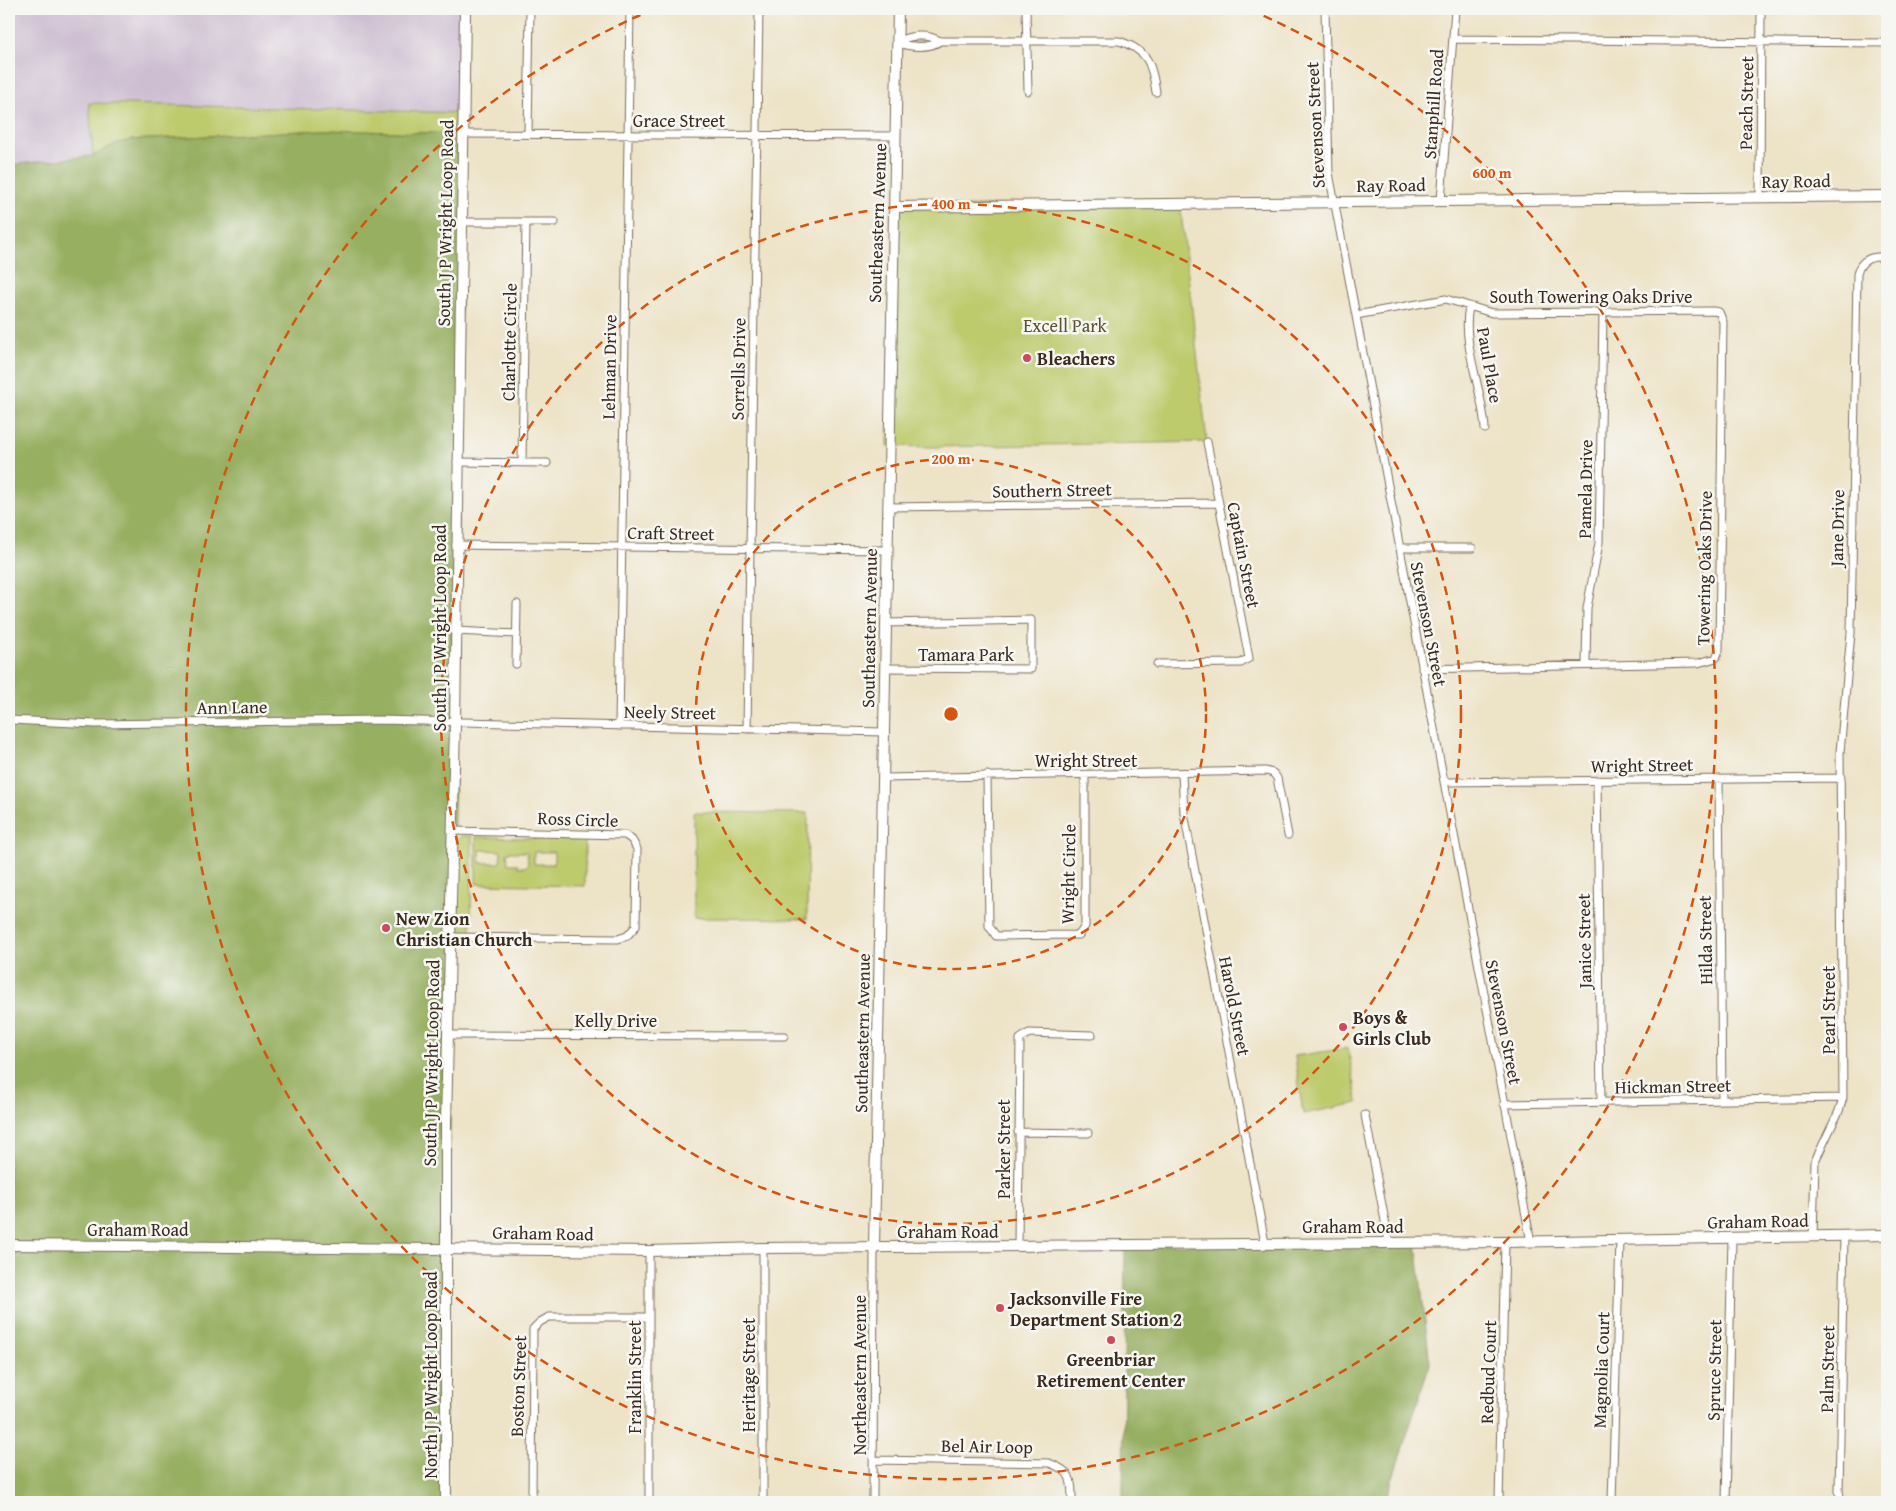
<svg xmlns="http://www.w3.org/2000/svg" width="1896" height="1511" viewBox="0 0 1896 1511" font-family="'Gentium Book Plus',serif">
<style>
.industrial{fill:#cdbed2}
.green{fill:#bdcb6d;stroke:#7c7a46;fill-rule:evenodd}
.forest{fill:#96af60;stroke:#686c3f}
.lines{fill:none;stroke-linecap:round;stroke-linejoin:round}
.street-casing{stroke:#796b59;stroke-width:9}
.secondary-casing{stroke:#796b59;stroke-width:12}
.street{stroke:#fff;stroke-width:7}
.secondary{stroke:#fff;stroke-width:10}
.ring{fill:none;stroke:#d7540e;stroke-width:2.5;stroke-dasharray:9 6}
.poi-dot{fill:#d1495b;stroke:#f6f6f2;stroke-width:2}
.labels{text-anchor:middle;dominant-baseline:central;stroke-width:5;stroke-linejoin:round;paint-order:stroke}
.street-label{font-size:18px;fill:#3b2a1e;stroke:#f6f6f2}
.park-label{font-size:18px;fill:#5c5232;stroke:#f6f6f2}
.poi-label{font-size:18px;font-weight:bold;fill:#3b2a1e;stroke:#f6f6f2;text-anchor:start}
.centre{fill:#d7540e;stroke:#f6f6f2;stroke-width:2.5}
.ring-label{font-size:15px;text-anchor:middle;font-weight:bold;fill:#d7540e;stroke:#f6f6f2;stroke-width:5;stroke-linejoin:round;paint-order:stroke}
</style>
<rect width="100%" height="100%" fill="#f6f6f2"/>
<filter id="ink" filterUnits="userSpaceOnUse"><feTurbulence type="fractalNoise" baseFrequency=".02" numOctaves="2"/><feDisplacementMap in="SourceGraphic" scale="10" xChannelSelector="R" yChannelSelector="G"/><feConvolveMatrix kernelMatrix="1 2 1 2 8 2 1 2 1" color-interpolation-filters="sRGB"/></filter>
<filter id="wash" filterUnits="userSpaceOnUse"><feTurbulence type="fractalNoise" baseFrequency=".0096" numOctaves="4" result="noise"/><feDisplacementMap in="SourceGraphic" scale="20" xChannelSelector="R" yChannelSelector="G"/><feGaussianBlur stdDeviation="1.12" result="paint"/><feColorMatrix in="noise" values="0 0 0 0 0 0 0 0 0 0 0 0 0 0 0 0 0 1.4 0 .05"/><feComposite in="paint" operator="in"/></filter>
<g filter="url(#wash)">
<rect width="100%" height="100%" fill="#ede3c7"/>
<path class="industrial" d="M 9,9 L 465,9 L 464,113 L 89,103 L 93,156 L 9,165 Z"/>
<path class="green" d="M 89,103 L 464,113 L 463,134 L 323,130 L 131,140 L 118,143 L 93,156 Z
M 1180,204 L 1207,442 L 933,447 L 888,446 L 895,207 Z
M 694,812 L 808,813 L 807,919 L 694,918 Z
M 461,836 L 472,836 L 471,933 L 461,932 L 454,926 L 456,841 Z
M 476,837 L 585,839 L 585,886 L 476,884 ZM 480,850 L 501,851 L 500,863 L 480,863 ZM 507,852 L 527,852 L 528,864 L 525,867 L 518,867 L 518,864 L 508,864 ZM 534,852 L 554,852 L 554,864 L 534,864 Z
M 1348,1048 L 1358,1103 L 1303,1114 L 1295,1056 Z"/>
<path class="forest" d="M 323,130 L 463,134 L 445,1502 L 9,1502 L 9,165 L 93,156 L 118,143 L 131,140 Z
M 1416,1242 L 1430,1364 L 1385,1502 L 1123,1502 L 1125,1245 Z"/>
</g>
<g filter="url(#ink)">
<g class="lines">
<g class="street-casing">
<path id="street" d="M 1026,9 L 1028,91
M 1325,9 L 1329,173 L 1531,1242
M 1453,39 L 1887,43
M 897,43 C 910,47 929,49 940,41 L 1119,41 C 1148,50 1152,64 1156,92
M 897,43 C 908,34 929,34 940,41
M 463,134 L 896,136
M 528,134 L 530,9
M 1760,198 L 1761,9
M 1441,201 L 1455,9
M 462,222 L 555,222
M 1469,307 C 1461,344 1483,390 1485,429
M 1356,315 L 1446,299 L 1492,313 L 1713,311 L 1719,312 L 1723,322 L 1719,650 L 1716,658 L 1698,663 L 1422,669
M 457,462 L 547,463
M 522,462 L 526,222
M 887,507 L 1218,503
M 456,545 L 886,550
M 1400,548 L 1472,548
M 455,631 L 517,634
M 516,664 L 517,604
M 1157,664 L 1241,663 L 1249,658 L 1207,442
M 1586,664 L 1587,608 L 1599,543 L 1603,314
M 885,668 L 1031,669 L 1031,620 L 885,623
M 9,720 L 96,724 L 378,720 L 884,732
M 619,726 L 630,9
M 747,729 L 759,9
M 1182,774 L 1184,813 L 1265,1243
M 987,775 L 989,926 L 996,936 L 1079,935 L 1085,926 L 1085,775
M 883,778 L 1266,771 L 1273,773 L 1277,778 L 1288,835
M 1719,779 L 1722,1100
M 1597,780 L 1601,1102
M 1444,782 L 1841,778
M 449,937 L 618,939 L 627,936 L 636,926 L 637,849 L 632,840 L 625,835 L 453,831
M 448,1035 L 784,1036
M 1504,1104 L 1843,1098
M 1365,1115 L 1389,1242
M 1018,1132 L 1088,1133
M 1813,1237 L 1815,1161 L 1839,1111 L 1843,1098 L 1840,752 L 1851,633 L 1857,274 C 1861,258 1873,256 1887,257
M 1018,1247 L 1020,1039 L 1029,1033 L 1092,1035
M 874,1460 L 1049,1463 C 1072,1471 1072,1479 1072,1502
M 532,1502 L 533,1329 L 540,1322 L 549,1317 L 649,1317
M 649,1502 L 649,1251
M 763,1502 L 763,1248
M 873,1502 L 874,1247
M 1499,1502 L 1505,1242
M 1612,1502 L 1620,1240
M 1726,1502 L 1732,1238
M 1841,1502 L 1839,1491 L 1844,1236
M 1883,1502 L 1887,1498"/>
</g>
<g class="secondary-casing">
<path id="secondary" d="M 895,207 L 1887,196
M 9,1245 L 649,1251 L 763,1248 L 1505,1242 L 1887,1235
M 874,1247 L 898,9
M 446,1502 L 446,1123 L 455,723 L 465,9"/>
</g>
<use href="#street" class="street"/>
<use href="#secondary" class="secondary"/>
</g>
</g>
<g class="ring">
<circle cx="951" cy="714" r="255"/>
<circle cx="951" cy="714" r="510"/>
<path d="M1250 10A765 765 0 1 1 652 10"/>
</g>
<g class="poi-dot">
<circle cx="1027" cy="358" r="5"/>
<circle cx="386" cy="928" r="5"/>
<circle cx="1343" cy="1027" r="5"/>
<circle cx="1000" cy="1308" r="5"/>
<circle cx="1111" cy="1340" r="5"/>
</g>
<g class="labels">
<g class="street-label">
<text transform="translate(1746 103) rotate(-89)">Peach Street</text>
<text transform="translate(1433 104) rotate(-86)">Stanphill Road</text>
<text x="679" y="120">Grace Street</text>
<text transform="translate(1315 125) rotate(-93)">Stevenson Street</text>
<text transform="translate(1796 181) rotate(-1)">Ray Road</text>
<text transform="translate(1391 185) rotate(-1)">Ray Road</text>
<text transform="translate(445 223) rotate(-89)">South J P Wright Loop Road</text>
<text transform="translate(877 223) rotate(-88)">Southeastern Avenue</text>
<text x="1591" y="296">South Towering Oaks Drive</text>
<text transform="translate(509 342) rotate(-89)">Charlotte Circle</text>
<text transform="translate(1490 365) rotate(80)">Paul Place</text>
<text transform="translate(609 367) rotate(-89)">Lehman Drive</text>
<text transform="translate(738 369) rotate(-89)">Sorrells Drive</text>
<text transform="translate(1585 489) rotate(-89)">Pamela Drive</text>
<text transform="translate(1052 490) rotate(-1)">Southern Street</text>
<text transform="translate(1837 528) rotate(-89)">Jane Drive</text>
<text transform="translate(671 533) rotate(1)">Craft Street</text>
<text transform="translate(1244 555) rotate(79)">Captain Street</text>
<text transform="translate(1704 568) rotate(-89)">Towering Oaks Drive</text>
<text transform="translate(1429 624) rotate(79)">Stevenson Street</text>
<text transform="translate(439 628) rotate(-90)">South J P Wright Loop Road</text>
<text transform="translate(869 628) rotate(-89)">Southeastern Avenue</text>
<text x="966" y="654">Tamara Park</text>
<text transform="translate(232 707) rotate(-1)">Ann Lane</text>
<text transform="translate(670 712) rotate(1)">Neely Street</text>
<text x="1086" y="760">Wright Street</text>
<text transform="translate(1642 765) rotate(-1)">Wright Street</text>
<text transform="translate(578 819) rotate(2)">Ross Circle</text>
<text transform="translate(1068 874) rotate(-89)">Wright Circle</text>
<text transform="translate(1705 940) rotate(-91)">Hilda Street</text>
<text transform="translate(1584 941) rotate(-91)">Janice Street</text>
<text transform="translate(1235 1006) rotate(79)">Harold Street</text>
<text transform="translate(1828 1010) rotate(-90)">Pearl Street</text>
<text x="616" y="1020">Kelly Drive</text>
<text transform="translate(1504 1022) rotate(79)">Stevenson Street</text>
<text transform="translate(862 1033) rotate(-89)">Southeastern Avenue</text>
<text transform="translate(431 1063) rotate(-89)">South J P Wright Loop Road</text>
<text transform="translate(1673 1086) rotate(-1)">Hickman Street</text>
<text transform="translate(1003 1149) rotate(-90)">Parker Street</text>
<text transform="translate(1758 1221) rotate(-1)">Graham Road</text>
<text x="1353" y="1226">Graham Road</text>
<text x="138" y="1229">Graham Road</text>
<text x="948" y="1231">Graham Road</text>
<text transform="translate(543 1233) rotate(1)">Graham Road</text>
<text transform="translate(1827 1369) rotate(-89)">Palm Street</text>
<text transform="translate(1601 1370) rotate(-88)">Magnolia Court</text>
<text transform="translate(1714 1370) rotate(-89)">Spruce Street</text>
<text transform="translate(1488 1372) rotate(-88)">Redbud Court</text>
<text transform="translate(430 1375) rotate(-90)">North J P Wright Loop Road</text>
<text transform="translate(748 1375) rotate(-90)">Heritage Street</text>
<text transform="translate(859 1375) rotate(-90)">Northeastern Avenue</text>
<text transform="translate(634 1377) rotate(-90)">Franklin Street</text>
<text transform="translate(518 1386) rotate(-88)">Boston Street</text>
<text transform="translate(987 1446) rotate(1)">Bel Air Loop</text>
</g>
<g class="park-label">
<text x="1065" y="325">Excell Park</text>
</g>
<g class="poi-label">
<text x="1037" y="358">Bleachers</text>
<text x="396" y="918">New Zion<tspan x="396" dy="21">Christian Church</tspan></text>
<text x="1353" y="1017">Boys &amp;<tspan x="1353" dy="21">Girls Club</tspan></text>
<text x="1010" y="1298">Jacksonville Fire<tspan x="1010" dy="21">Department Station 2</tspan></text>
<text x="1111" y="1359" text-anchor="middle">Greenbriar<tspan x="1111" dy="21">Retirement Center</tspan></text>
</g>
</g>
<circle cx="951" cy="714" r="8" class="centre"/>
<g class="ring-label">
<text x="1492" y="178">600 m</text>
<text x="951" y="209">400 m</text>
<text x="951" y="464">200 m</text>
</g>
<rect width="1896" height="1511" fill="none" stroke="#f6f6f2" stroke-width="30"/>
</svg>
